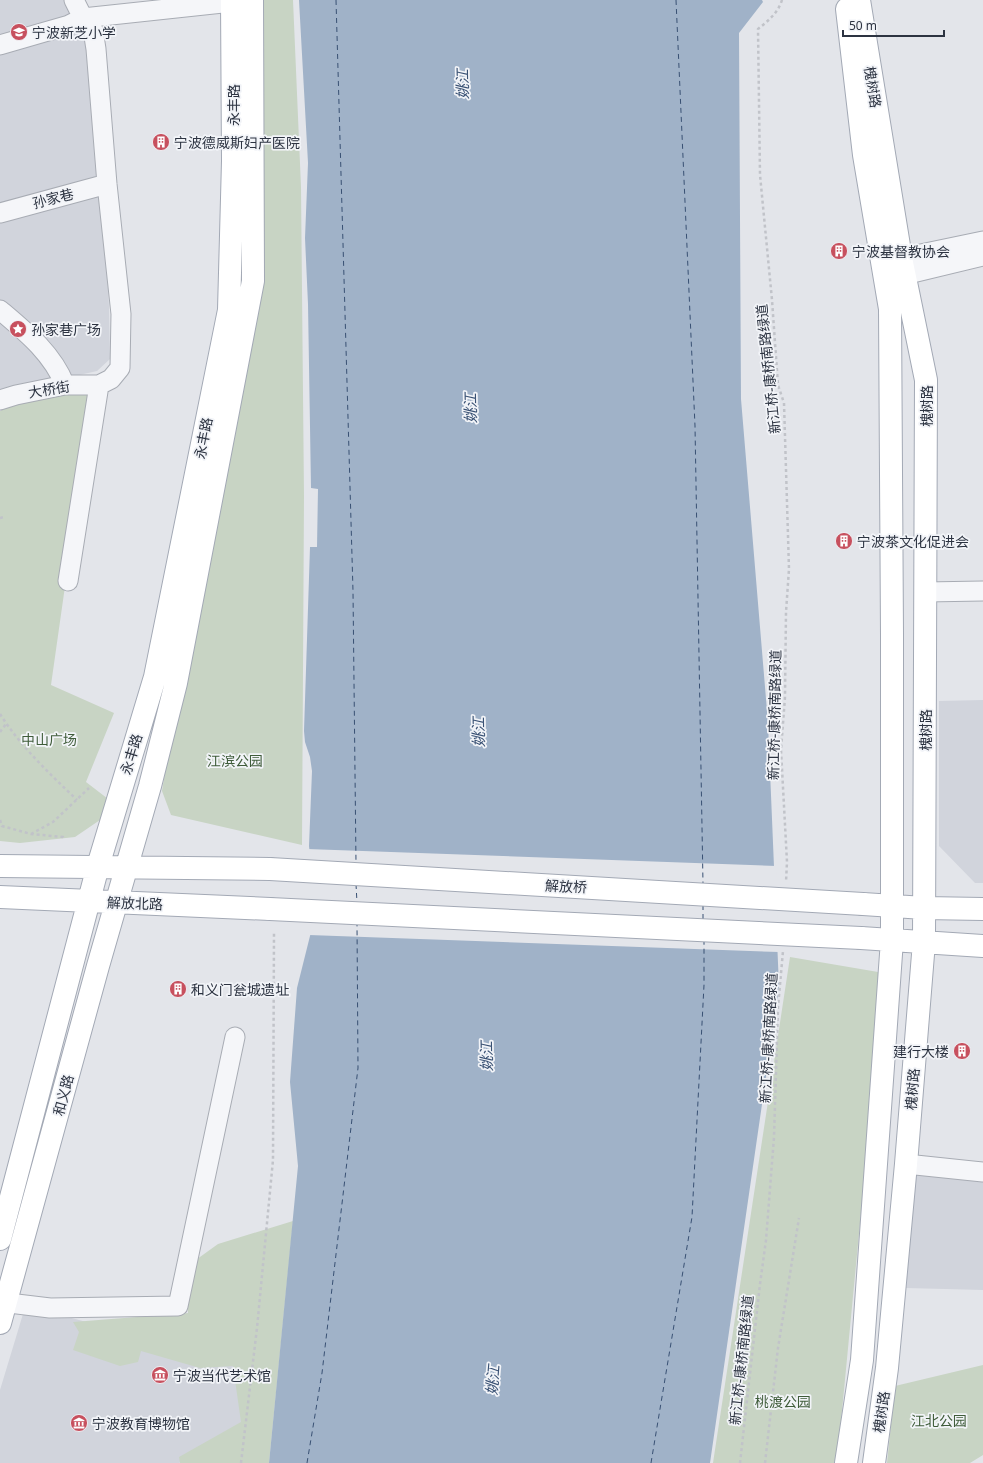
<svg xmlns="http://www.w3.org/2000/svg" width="983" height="1463" viewBox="0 0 983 1463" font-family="'Noto Sans','Noto Sans SC',sans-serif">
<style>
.built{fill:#d1d4dc}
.green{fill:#c8d4c4}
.water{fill:#a0b2c8}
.pier{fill:#e3e5ea}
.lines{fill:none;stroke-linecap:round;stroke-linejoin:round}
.ferry{stroke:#385073;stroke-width:1;stroke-dasharray:5 4;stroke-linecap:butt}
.minor-casing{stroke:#a8acb4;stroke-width:21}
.major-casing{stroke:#a3a9b5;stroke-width:24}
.path{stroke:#c1c3c9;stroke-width:2.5;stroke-dasharray:3 3;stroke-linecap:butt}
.minor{stroke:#f5f6f9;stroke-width:19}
.major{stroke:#fff;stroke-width:22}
.major-bridge-casing{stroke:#a3a9b5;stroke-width:24;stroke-linecap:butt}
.major-bridge{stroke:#fff;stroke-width:22}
.labels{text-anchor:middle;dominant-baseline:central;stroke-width:3.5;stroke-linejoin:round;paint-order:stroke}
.poi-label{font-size:14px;fill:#2c3341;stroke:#f2f4f8;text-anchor:start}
.street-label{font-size:14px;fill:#2c3341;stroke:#f2f4f8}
.park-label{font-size:14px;fill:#3f5c3a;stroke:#f2f4f8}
.water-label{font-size:15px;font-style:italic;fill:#385073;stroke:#f2f4f8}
</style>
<rect width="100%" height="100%" fill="#e3e5ea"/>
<path class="built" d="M 0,0 L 68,0 L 76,20 L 0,43 Z
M 86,27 L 102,183 L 109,307 L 110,359 L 97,371 L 52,381 L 0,396 L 0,48 Z
M 983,700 L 983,883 L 975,883 L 939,846 L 939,701 Z
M 916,1173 L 983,1177 L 983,1290 L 906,1288 Z
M 23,1314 L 68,1317 L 134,1335 L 236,1357 L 257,1428 L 179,1463 L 0,1463 L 0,1390 Z"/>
<path class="green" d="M 255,0 L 293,0 L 301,187 L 304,496 L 302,845 L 171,815 L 162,791 L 180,683 L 252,303 Z
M 93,389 L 51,685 L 114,713 L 86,782 L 112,802 L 100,820 L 75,837 L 20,843 L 0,841 L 0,411 L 33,396 Z
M 790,957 L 884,973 L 837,1463 L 713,1463 Z
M 293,1221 L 269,1463 L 180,1463 L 179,1457 L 241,1422 L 233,1366 L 200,1368 L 141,1351 L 138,1362 L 120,1366 L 73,1350 L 79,1332 L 73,1322 L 188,1313 L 185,1283 L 193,1262 L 218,1244 Z
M 983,1365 L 983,1455 L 970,1463 L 887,1463 L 895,1386 Z"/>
<path class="water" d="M 299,0 L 762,0 L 763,2 L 739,33 L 741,399 L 768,723 L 779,987 L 710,1463 L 269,1463 L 298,1166 L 290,1082 L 297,988 L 316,912 L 309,846 L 312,771 L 310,757 L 305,742 L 304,731 L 310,547 L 317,547 L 318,489 L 311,488 L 308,304 L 305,238 L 308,163 Z"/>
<path class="pier" d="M 307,849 L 776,866 L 779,952 L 309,935 L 314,912 Z"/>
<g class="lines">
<path class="ferry" d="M 336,0 L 353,591 L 356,863
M 676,0 L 695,426 L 703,884
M 356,884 L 357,903
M 703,905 L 703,920
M 307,1463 L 322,1373 L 358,1068 L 357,924
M 651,1463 L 692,1217 L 704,985 L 704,941"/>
<g class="minor-casing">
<path id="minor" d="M 0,45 L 69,25 L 83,18 L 232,2
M 0,213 L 107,184
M 887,261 L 983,241
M 890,279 L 904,275 L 983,256
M 0,310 C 26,332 52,353 65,385
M 0,400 L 16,395 L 65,385 L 99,385
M 68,581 L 99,385 L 111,379 L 120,368 L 121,314 L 107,184 L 96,49 L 93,30 L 83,18 L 74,0
M 925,592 L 983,591
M 906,1164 L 983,1172
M 0,1302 L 50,1308 L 178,1306 L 235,1037"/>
</g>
<g class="major-casing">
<path id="major" d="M 859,0 L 901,258 L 926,380 L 924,942 L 906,1164 L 887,1368 L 874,1463
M 0,866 L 270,869
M 0,897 L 270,909
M 863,904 L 924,908 L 983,909
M 861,938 L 983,946
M 0,1239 L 98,866 L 155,677 L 229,310 L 233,161 L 232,0
M 0,1323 L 98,966 L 150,786 L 176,683 L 253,281 L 252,0
M 846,1463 L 862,1360 L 892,940 L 892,635 L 890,309 L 864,155 L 847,9"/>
</g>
<path class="path" d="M 782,0 C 778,13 768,21 758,29 L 760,175 L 772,300 L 778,385 L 784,403 L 789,569 L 786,612 L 785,697 L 781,750 L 787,862 L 786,882
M 0,518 L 4,517
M 0,714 C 21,747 49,773 77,800
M 0,732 L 6,724
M 0,820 L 2,826 L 31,834 L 63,837 L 63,840
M 31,834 L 53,822 L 89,788
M 241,1463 L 257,1328 L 273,1160 L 274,933
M 740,1463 L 760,1284 L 766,1240 L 774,1137 L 778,1007 L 783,951
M 765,1463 L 778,1348 L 799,1218"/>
<use href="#minor" class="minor"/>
<use href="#major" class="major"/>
<g class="major-bridge-casing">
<path id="major-bridge" d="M 270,869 L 863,904
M 270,909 L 861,938"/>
</g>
<use href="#major-bridge" class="major-bridge"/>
</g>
<defs>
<g id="school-disc" transform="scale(0.9)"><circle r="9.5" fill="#c7505e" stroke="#f2f4f8"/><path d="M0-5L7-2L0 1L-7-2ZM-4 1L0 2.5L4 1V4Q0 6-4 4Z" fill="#fff"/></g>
<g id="building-disc" transform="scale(0.9)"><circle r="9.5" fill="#c7505e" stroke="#f2f4f8"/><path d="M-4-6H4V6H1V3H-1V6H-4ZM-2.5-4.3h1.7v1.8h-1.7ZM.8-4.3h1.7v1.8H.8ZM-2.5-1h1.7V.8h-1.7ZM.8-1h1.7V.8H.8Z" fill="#fff"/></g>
<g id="sight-disc" transform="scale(0.9)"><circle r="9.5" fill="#c7505e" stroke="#f2f4f8"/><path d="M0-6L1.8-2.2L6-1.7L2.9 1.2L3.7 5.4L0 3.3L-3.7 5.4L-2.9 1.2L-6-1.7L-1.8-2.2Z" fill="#fff"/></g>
<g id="museum-disc" transform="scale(0.9)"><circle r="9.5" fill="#c7505e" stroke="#f2f4f8"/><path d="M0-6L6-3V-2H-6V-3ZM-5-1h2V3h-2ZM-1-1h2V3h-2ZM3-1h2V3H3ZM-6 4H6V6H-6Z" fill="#fff"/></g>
</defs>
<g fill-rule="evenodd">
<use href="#school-disc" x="19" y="32"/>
<use href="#building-disc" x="161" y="142"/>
<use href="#building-disc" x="839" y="251"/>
<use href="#sight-disc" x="18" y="329"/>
<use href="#building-disc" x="844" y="541"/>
<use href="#building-disc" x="178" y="989"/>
<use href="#building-disc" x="962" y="1051"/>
<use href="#museum-disc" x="160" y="1375"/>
<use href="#museum-disc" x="79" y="1423"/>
</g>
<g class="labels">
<g class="poi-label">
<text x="32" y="32">宁波新芝小学</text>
<text x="174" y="142">宁波德威斯妇产医院</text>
<text x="852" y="251">宁波基督教协会</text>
<text x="31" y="329">孙家巷广场</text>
<text x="857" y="541">宁波茶文化促进会</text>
<text x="191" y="989">和义门瓮城遗址</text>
<text x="949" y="1051" text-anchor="end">建行大楼</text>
<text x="173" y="1375">宁波当代艺术馆</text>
<text x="92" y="1423">宁波教育博物馆</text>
</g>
<g class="street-label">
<text transform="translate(873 87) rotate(81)">槐树路</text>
<text transform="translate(233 105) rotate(-90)">永丰路</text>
<text transform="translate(53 198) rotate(-14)">孙家巷</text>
<text transform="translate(768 369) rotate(-96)">新江桥-康桥南路绿道</text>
<text transform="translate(49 389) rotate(-9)">大桥街</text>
<text transform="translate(926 406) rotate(-90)">槐树路</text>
<text transform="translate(203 438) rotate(-79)">永丰路</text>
<text transform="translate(774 715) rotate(-89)">新江桥-康桥南路绿道</text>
<text transform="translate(925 730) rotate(-90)">槐树路</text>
<text transform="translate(131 754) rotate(-73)">永丰路</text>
<text transform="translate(566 886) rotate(3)">解放桥</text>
<text transform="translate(135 903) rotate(2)">解放北路</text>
<text transform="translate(768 1038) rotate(-87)">新江桥-康桥南路绿道</text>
<text transform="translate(912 1089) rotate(-85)">槐树路</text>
<text transform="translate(63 1095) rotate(-75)">和义路</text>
<text transform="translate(741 1360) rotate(-84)">新江桥-康桥南路绿道</text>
<text transform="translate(881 1412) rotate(-82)">槐树路</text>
</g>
<g class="park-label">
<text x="49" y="739">中山广场</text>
<text x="235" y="760">江滨公园</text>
<text x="783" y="1401">桃渡公园</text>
<text x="939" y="1420">江北公园</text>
</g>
<g class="water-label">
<text transform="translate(462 84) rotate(-91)">姚江</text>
<text transform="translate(470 408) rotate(-91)">姚江</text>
<text transform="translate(478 732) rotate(-91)">姚江</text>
<text transform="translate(486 1056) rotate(-91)">姚江</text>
<text transform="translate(492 1380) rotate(-85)">姚江</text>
</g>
</g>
<path d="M843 30v6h101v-6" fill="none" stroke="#2c3341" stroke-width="2"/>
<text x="849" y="30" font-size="12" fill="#2c3341" stroke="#f2f4f8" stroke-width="3" paint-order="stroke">50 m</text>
</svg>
